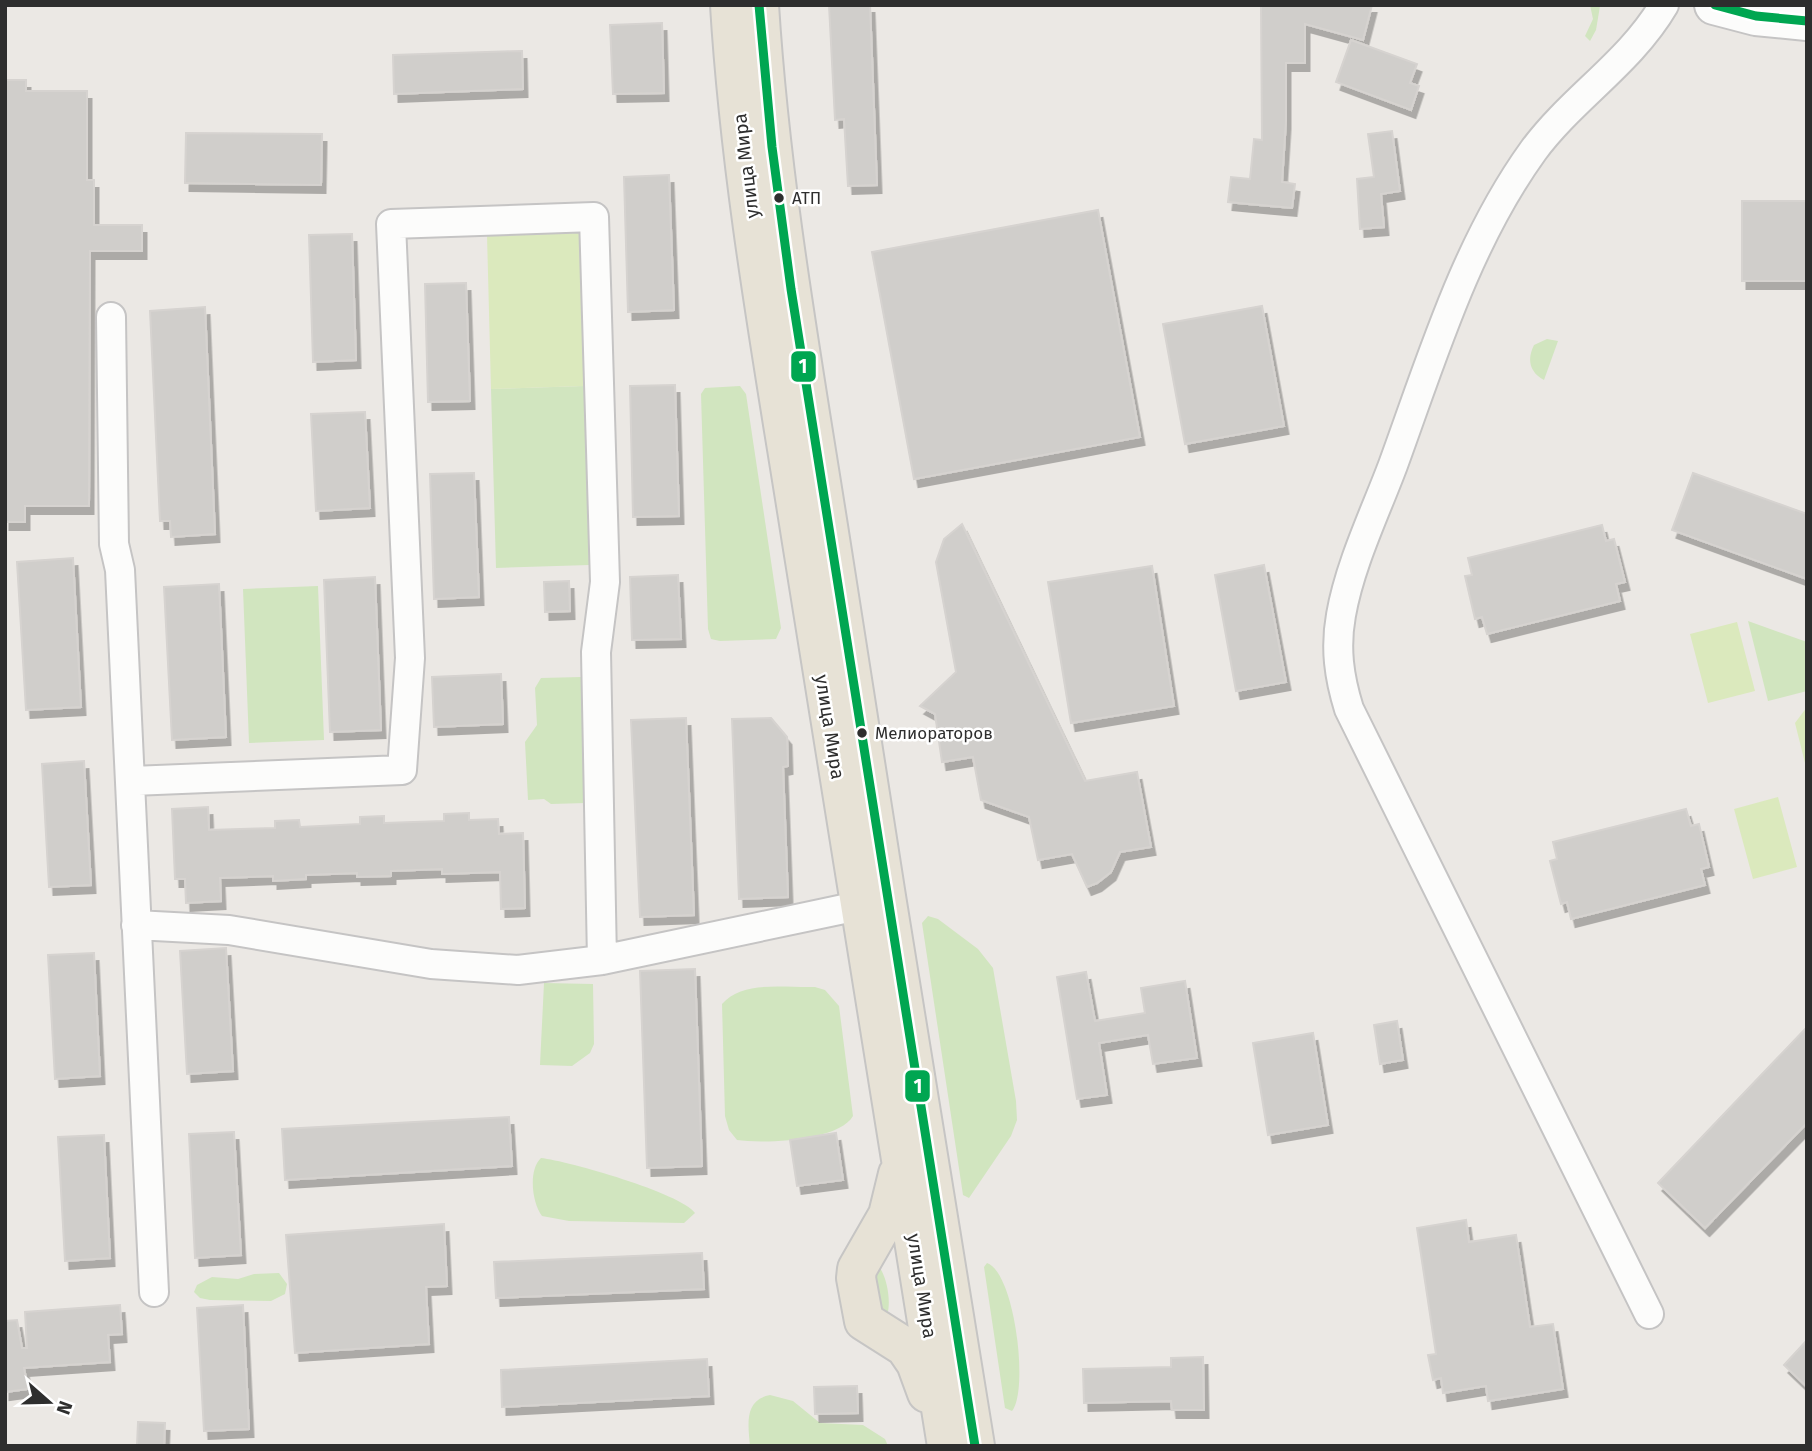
<svg xmlns="http://www.w3.org/2000/svg" width="1812" height="1451" viewBox="0 0 1812 1451" font-family="'Fira Sans',sans-serif">
<style>
.green{fill:#d1e5bf}
.pitch{fill:#dbe9bd}
.building{fill:#d0cecb;stroke:#d6d3d0;stroke-width:2;filter:url(#shadow)}
.lines{fill:none;stroke-linecap:round;stroke-linejoin:round}
.minor-casing{stroke:#c5c4c4;stroke-width:32}
.secondary-casing{stroke:#c5c4c4;stroke-width:42}
.primary-casing{stroke:#c6c5c4;stroke-width:42}
.minor{stroke:#fcfcfb;stroke-width:28}
.secondary{stroke:#fcfcfb;stroke-width:38}
.primary{stroke:#e7e2d6;stroke-width:38}
.bus-1-casing{stroke:#fff;stroke-width:14}
.bus-1{stroke:#00a651;stroke-width:9}
.bus-dot{fill:#2e2e2e;stroke:#fff;stroke-width:2.5}
.labels{text-anchor:middle;dominant-baseline:central;stroke-width:5;stroke-linejoin:round;paint-order:stroke}
.bus-label{font-size:17px;fill:#2e2e2e;stroke:#fff;text-anchor:start}
.street-label{font-size:19px;fill:#2e2e2e;stroke:#fff}
.line-badge{stroke:#fff;stroke-width:2.5}
.badge-label{font-size:19px;text-anchor:middle;font-weight:bold;fill:#fff}
</style>
<defs>
<filter id="shadow"><feDropShadow dx="4.5" dy="8" stdDeviation="0" flood-color="#0004"/></filter>
</defs>
<rect width="100%" height="100%" fill="#ebe8e4"/>
<path class="green" d="M 1590,5 L 1600,6 L 1596,30 L 1590,41 L 1585,36 L 1593,19 Z
M 1547,339 L 1558,341 L 1544,380 C 1529,372 1527,359 1534,345 Z
M 584,386 L 589,565 L 496,568 L 491,389 Z
M 740,386 L 746,394 L 781,628 L 776,639 L 720,641 L 711,639 L 708,629 L 701,394 L 705,388 Z
M 318,586 L 324,740 L 249,743 L 243,589 Z
M 1748,621 L 1807,642 L 1807,691 L 1768,701 Z
M 581,677 L 586,803 L 551,804 L 544,799 L 528,800 L 525,742 L 537,725 L 535,688 L 541,678 Z
M 928,916 L 938,919 L 978,949 L 993,968 L 1016,1101 L 1017,1120 L 1011,1136 L 969,1198 L 963,1195 L 922,923 Z
M 544,983 L 593,984 L 594,1044 L 590,1053 L 572,1066 L 540,1065 Z
M 815,987 L 825,990 L 839,1006 L 853,1116 C 839,1141 763,1144 737,1140 L 729,1130 L 725,1116 L 722,1004 C 743,980 784,988 815,987 Z
M 541,1158 C 568,1161 681,1193 695,1213 L 684,1223 L 569,1221 L 542,1216 C 532,1203 528,1170 541,1158 Z
M 987,1263 C 1015,1273 1029,1390 1012,1411 L 1005,1408 L 984,1267 Z
M 880,1268 C 888,1280 893,1309 884,1322 L 862,1274 Z
M 279,1273 L 287,1284 L 285,1294 L 271,1301 L 210,1300 L 200,1298 L 194,1292 L 197,1285 L 212,1277 L 238,1279 L 254,1274 Z
M 770,1395 L 793,1401 L 820,1423 L 863,1425 L 885,1439 L 888,1446 L 750,1446 C 748,1424 744,1400 770,1395 Z"/>
<path class="pitch" d="M 579,232 L 584,386 L 491,389 L 487,235 Z
M 1737,622 L 1755,691 L 1708,703 L 1690,634 Z
M 1807,707 L 1807,771 L 1795,723 Z
M 1778,797 L 1797,867 L 1753,879 L 1734,809 Z"/>
<path class="building" d="M 829,5 L 870,5 L 877,185 L 848,186 L 844,119 L 835,120 Z
M 1261,5 L 1372,5 L 1363,40 L 1305,24 L 1305,63 L 1286,63 L 1286,121 L 1282,182 L 1295,184 L 1292,208 L 1228,202 L 1231,177 L 1250,179 L 1254,139 L 1262,140 Z
M 662,23 L 664,93 L 613,94 L 610,25 Z
M 1351,40 L 1417,64 L 1410,83 L 1419,86 L 1411,110 L 1336,82 Z
M 522,51 L 523,89 L 394,94 L 393,55 Z
M 5,80 L 26,80 L 26,91 L 87,91 L 87,180 L 94,180 L 94,225 L 142,225 L 142,251 L 90,251 L 89,506 L 25,506 L 25,522 L 5,522 Z
M 1392,131 L 1400,191 L 1381,194 L 1384,227 L 1360,229 L 1357,179 L 1374,177 L 1368,134 Z
M 186,133 L 322,134 L 321,185 L 185,183 Z
M 669,175 L 674,310 L 628,312 L 624,177 Z
M 1742,201 L 1807,201 L 1807,281 L 1742,281 Z
M 1098,210 L 1140,437 L 914,479 L 872,252 Z
M 352,234 L 356,360 L 313,362 L 309,235 Z
M 466,283 L 470,401 L 428,402 L 425,284 Z
M 1262,306 L 1284,426 L 1185,444 L 1163,324 Z
M 205,307 L 215,534 L 171,537 L 170,521 L 160,521 L 150,311 Z
M 675,385 L 679,516 L 633,517 L 630,386 Z
M 365,412 L 370,508 L 316,511 L 311,414 Z
M 474,473 L 479,597 L 434,599 L 430,474 Z
M 1693,473 L 1807,514 L 1807,579 L 1672,530 Z
M 962,524 L 1085,781 L 1137,772 L 1151,847 L 1120,852 L 1111,872 L 1097,883 L 1087,887 L 1072,854 L 1038,860 L 1029,817 L 981,800 L 973,757 L 942,762 L 935,714 L 920,706 L 956,672 L 936,562 L 944,539 Z
M 1602,525 L 1606,541 L 1614,539 L 1625,582 L 1616,584 L 1620,601 L 1487,634 L 1482,617 L 1475,619 L 1465,576 L 1472,575 L 1468,558 Z
M 73,558 L 81,707 L 26,710 L 17,562 Z
M 1264,565 L 1286,682 L 1236,691 L 1215,575 Z
M 1152,566 L 1174,706 L 1071,723 L 1048,582 Z
M 678,575 L 681,639 L 632,640 L 630,577 Z
M 375,577 L 381,730 L 330,732 L 324,580 Z
M 569,581 L 570,611 L 545,612 L 544,582 Z
M 219,584 L 226,737 L 172,740 L 164,587 Z
M 501,674 L 503,724 L 434,727 L 432,677 Z
M 686,718 L 694,915 L 640,917 L 631,720 Z
M 771,718 L 787,737 L 788,766 L 783,767 L 788,897 L 739,899 L 732,719 Z
M 84,761 L 91,885 L 49,887 L 42,764 Z
M 208,807 L 209,830 L 275,828 L 275,821 L 299,820 L 300,827 L 360,824 L 360,817 L 384,816 L 384,823 L 444,821 L 444,814 L 469,813 L 469,820 L 498,819 L 499,834 L 523,833 L 525,908 L 501,909 L 500,872 L 442,874 L 442,869 L 391,871 L 391,876 L 357,877 L 357,873 L 306,875 L 306,879 L 273,881 L 273,876 L 220,878 L 221,901 L 186,903 L 185,879 L 175,879 L 172,809 Z
M 1686,809 L 1691,826 L 1699,824 L 1709,867 L 1701,869 L 1705,885 L 1571,919 L 1567,902 L 1561,904 L 1550,861 L 1557,859 L 1553,842 Z
M 226,948 L 233,1071 L 187,1074 L 180,951 Z
M 94,953 L 100,1076 L 55,1079 L 48,955 Z
M 695,969 L 702,1166 L 647,1168 L 640,971 Z
M 1086,972 L 1095,1021 L 1145,1013 L 1141,988 L 1185,981 L 1197,1058 L 1153,1064 L 1148,1035 L 1099,1043 L 1107,1095 L 1077,1099 L 1057,977 Z
M 1397,1021 L 1403,1060 L 1380,1064 L 1374,1025 Z
M 1807,1027 L 1807,1123 L 1705,1228 L 1658,1183 Z
M 1313,1033 L 1328,1125 L 1268,1135 L 1253,1043 Z
M 509,1117 L 512,1166 L 285,1180 L 282,1129 Z
M 234,1132 L 241,1255 L 195,1258 L 189,1134 Z
M 836,1133 L 843,1180 L 797,1186 L 790,1140 Z
M 104,1135 L 110,1258 L 65,1261 L 58,1137 Z
M 1466,1220 L 1469,1242 L 1516,1235 L 1530,1327 L 1553,1324 L 1563,1389 L 1488,1401 L 1486,1386 L 1443,1393 L 1441,1378 L 1433,1380 L 1428,1355 L 1436,1354 L 1417,1228 Z
M 444,1224 L 447,1286 L 426,1287 L 429,1344 L 295,1353 L 286,1235 Z
M 702,1253 L 704,1289 L 496,1298 L 494,1262 Z
M 120,1305 L 122,1334 L 108,1335 L 110,1362 L 24,1368 L 28,1389 L 5,1392 L 5,1321 L 17,1320 L 22,1348 L 27,1348 L 25,1312 Z
M 243,1305 L 249,1429 L 204,1431 L 197,1308 Z
M 1807,1340 L 1807,1387 L 1784,1365 Z
M 1203,1357 L 1204,1410 L 1172,1410 L 1171,1401 L 1084,1403 L 1083,1369 L 1171,1367 L 1171,1358 Z
M 707,1359 L 709,1396 L 502,1407 L 501,1370 Z
M 857,1386 L 858,1413 L 815,1414 L 814,1387 Z
M 138,1422 L 165,1423 L 164,1446 L 137,1446 Z"/>
<g class="lines">
<g class="minor-casing">
<path id="minor" d="M 111,317 L 114,544 L 120,570 L 154,1292
M 132,781 L 402,770 L 410,658 L 391,224 L 594,217 L 605,582 L 596,652 L 602,960
M 136,925 L 229,930 L 431,964 L 518,970 L 602,960 L 858,906
M 1649,1314 L 1349,709 C 1339,677 1335,648 1341,615 C 1350,564 1375,513 1393,465 C 1432,358 1466,244 1533,151 C 1572,98 1630,63 1664,5"/>
</g>
<g class="secondary-casing">
<path id="secondary" d="M 1714,5 L 1756,16 L 1807,21"/>
</g>
<g class="primary-casing">
<path id="primary" d="M 730,5 C 741,185 774,364 802,542 C 848,844 898,1145 947,1446
M 759,5 C 771,195 806,383 835,571 C 880,863 927,1154 975,1446
M 898,1174 L 888,1215 L 857,1269 L 856,1278 L 864,1321 L 905,1347 L 916,1363 L 927,1393"/>
</g>
<use href="#minor" class="minor"/>
<use href="#secondary" class="secondary"/>
<use href="#primary" class="primary"/>
<g class="bus-1-casing">
<path id="bus-1" d="M 759,5 L 772,147 L 791,289 L 975,1446
M 1715,5 L 1756,16 L 1807,21"/>
</g>
<use href="#bus-1" class="bus-1"/>
</g>
<g class="bus-dot">
<circle cx="779" cy="198" r="6"/>
<circle cx="862" cy="733" r="6"/>
</g>
<g class="labels">
<g class="bus-label">
<text x="792" y="198">АТП</text>
<text x="875" y="733">Мелиораторов</text>
</g>
<g class="street-label">
<text transform="translate(746 166) rotate(-97)">улица Мира</text>
<text transform="translate(830 727) rotate(81)">улица Мира</text>
<text transform="translate(922 1286) rotate(81)">улица Мира</text>
</g>
</g>
<g class="line-badge">
<rect x="790" y="350" width="27" height="33" rx="7" fill="#00a651"/>
<rect x="904" y="1069" width="27" height="34" rx="7" fill="#00a651"/>
</g>
<g class="badge-label">
<text x="803" y="373">1</text>
<text x="918" y="1093">1</text>
</g>
<rect width="1812" height="1451" fill="none" stroke="#2e2e2e" stroke-width="14"/>
<g transform="translate(49 1402) rotate(110)" stroke="#ffffff" stroke-width="5" paint-order="stroke">
<path d="M0-5L12 26L0 18L-12 26Z" fill="#2e2e2e"/>
<text y="-10" font-size="19" font-weight="bold" text-anchor="middle" fill="#2e2e2e">N</text>
</g>
</svg>
